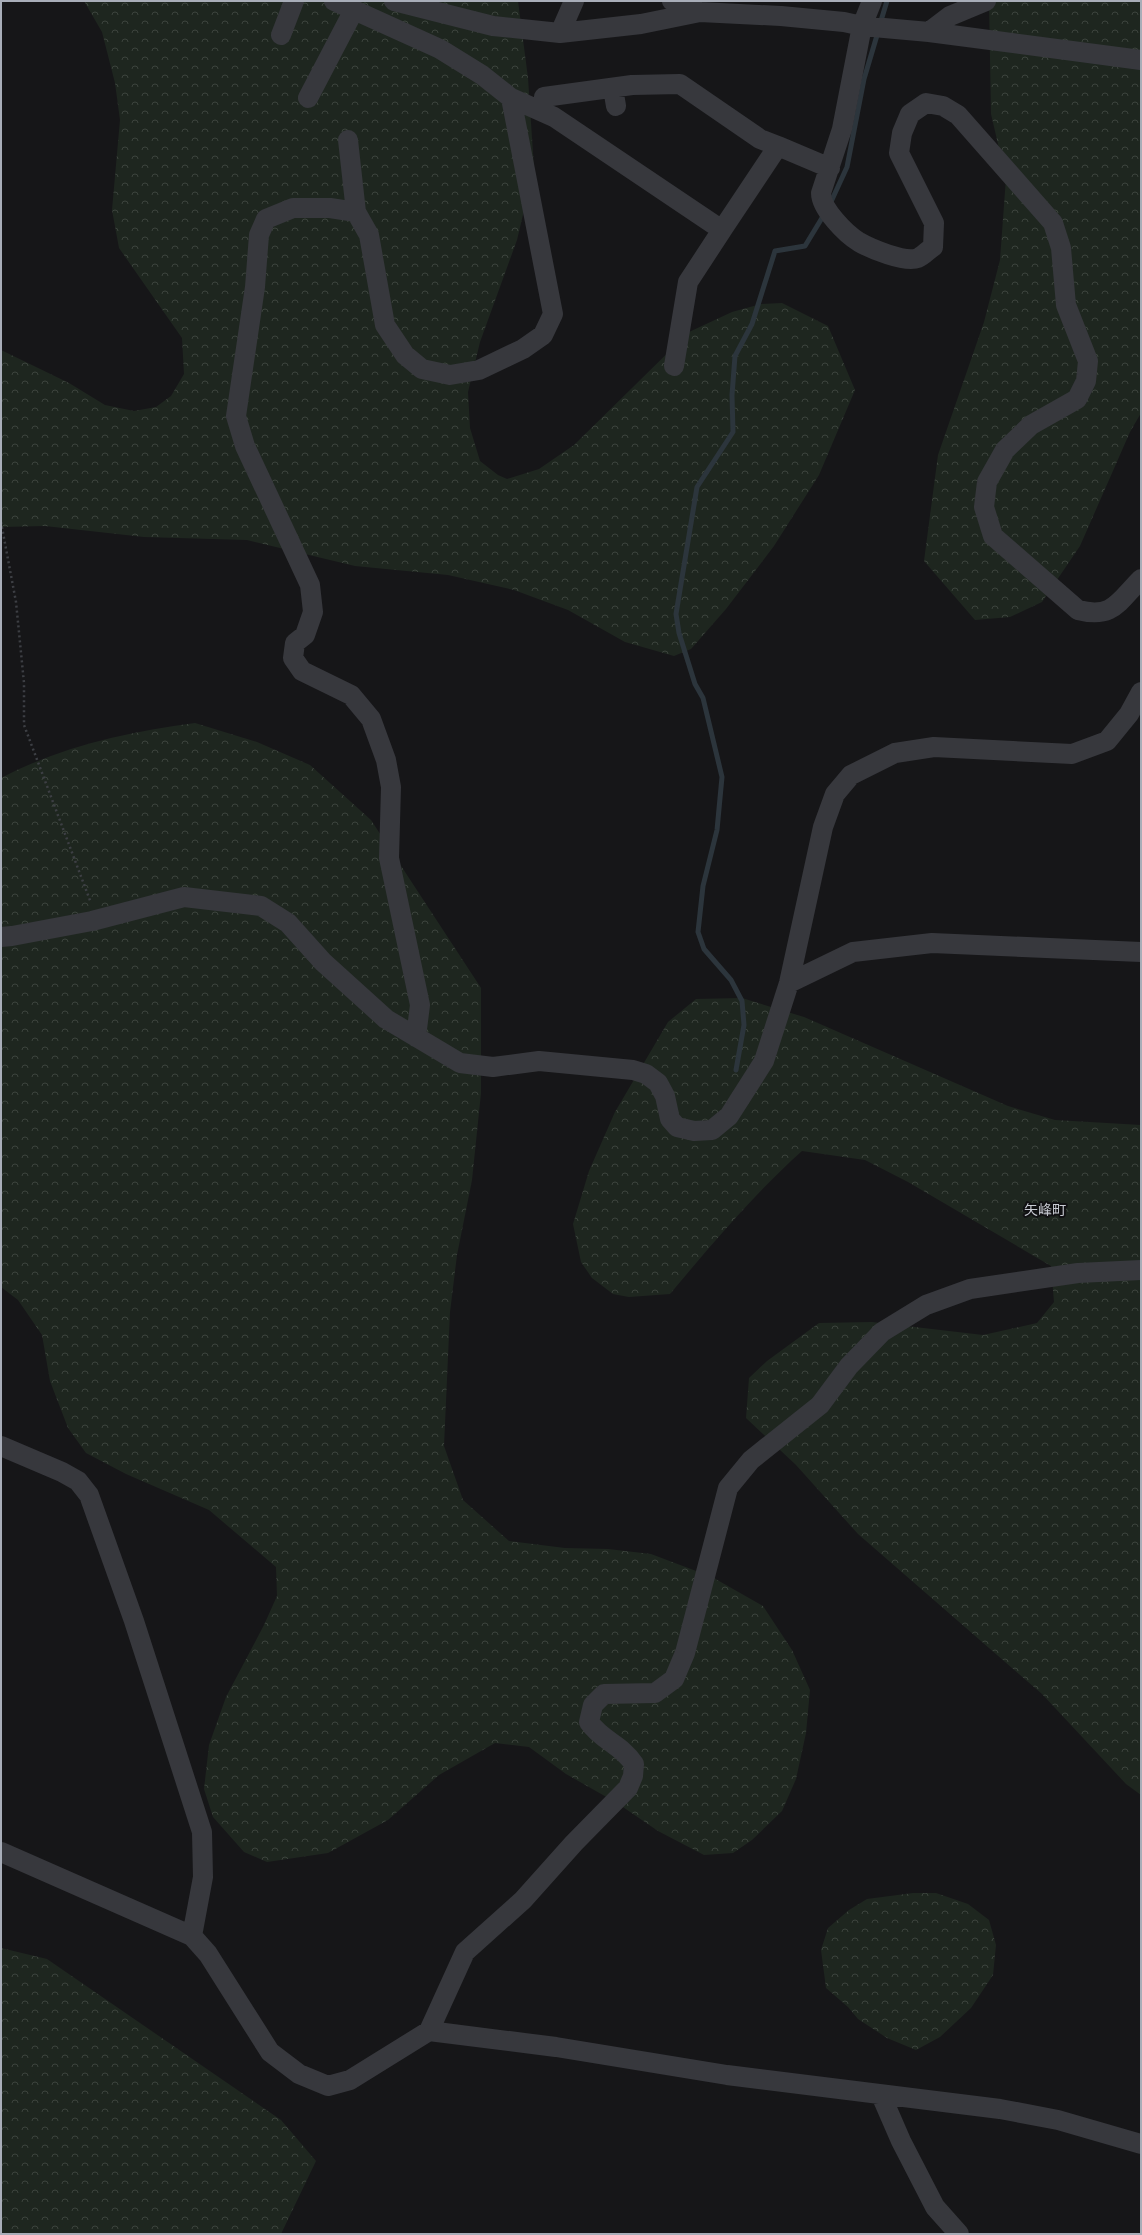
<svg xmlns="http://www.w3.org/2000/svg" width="1142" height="2235" viewBox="0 0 1142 2235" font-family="'Asap Condensed','Noto Sans JP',sans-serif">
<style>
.forest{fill:url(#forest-crowns)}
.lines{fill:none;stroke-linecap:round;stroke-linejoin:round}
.stream{stroke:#2c353c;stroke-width:5}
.path{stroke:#3d3f44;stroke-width:2.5;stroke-dasharray:2 3;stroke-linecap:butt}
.street{stroke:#37383d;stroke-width:20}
.labels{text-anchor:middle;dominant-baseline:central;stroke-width:4;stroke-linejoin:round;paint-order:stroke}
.quarter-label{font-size:14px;fill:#c9ccd4;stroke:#111113}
</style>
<defs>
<pattern id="forest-crowns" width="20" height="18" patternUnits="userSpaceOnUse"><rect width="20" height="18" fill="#1e261f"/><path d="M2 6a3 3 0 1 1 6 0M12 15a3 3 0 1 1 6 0" fill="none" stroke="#3c433d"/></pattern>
</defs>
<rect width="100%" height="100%" fill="#161618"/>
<path class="forest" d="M 84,1 L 518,1 L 528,78 L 534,168 L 517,240 L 480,342 L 468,392 L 470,428 L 480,461 L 498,475 L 507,479 L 539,469 L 574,445 L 689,332 L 732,312 L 761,304 L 782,303 L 828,326 L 855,390 L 819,475 L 774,546 L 726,609 L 691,649 L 674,656 L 625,642 L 568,610 L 514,590 L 448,575 L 355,566 L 247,540 L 144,537 L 45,526 L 1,527 L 1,350 L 69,383 L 105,405 L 134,411 L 156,407 L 171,396 L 184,374 L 182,338 L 119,248 L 112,210 L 120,120 L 115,83 L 102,32 Z
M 989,1 L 1141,1 L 1141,413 L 1130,432 L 1080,546 L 1042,602 L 1010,617 L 975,620 L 924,561 L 938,455 L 984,322 L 1000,260 L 1006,178 L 991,114 Z
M 195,723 L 257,742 L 310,765 L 371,820 L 481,988 L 481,1093 L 472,1180 L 457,1255 L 450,1312 L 444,1446 L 463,1500 L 509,1541 L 565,1548 L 608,1549 L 651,1554 L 712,1577 L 763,1606 L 792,1650 L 810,1690 L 806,1733 L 796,1779 L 782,1811 L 752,1840 L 733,1853 L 704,1855 L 658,1831 L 617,1803 L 566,1774 L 529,1747 L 495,1743 L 439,1775 L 388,1820 L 328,1853 L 267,1862 L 244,1852 L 213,1817 L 204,1789 L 209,1745 L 226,1697 L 264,1625 L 277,1596 L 276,1567 L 209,1510 L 126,1474 L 86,1453 L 68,1428 L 50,1381 L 42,1335 L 18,1300 L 1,1287 L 1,778 C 62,746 127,732 195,723 Z
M 742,998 L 804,1017 L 1008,1106 L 1055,1120 L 1141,1125 L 1141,1795 L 1126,1784 L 1042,1694 L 858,1534 L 796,1465 L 746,1418 L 749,1378 L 767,1361 L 819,1323 L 872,1322 L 983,1335 L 1037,1323 L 1054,1302 L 1051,1266 L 908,1182 L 865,1160 L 802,1151 C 754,1194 712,1244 670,1294 L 629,1297 L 613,1294 L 592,1278 L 581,1262 L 573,1224 L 589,1171 L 615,1112 L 668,1022 L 696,999 Z
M 913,1893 L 936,1893 L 968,1904 L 989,1920 L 996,1945 L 993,1975 L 971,2008 L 940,2037 L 916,2050 L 887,2038 L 858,2019 L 848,2007 L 826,1988 L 821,1950 L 828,1928 L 849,1910 L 867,1899 Z
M 1,1948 L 47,1959 L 281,2120 L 316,2161 L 281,2234 L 1,2234 Z"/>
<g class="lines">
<path class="stream" d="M 880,24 L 887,1
M 830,204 L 847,167 L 864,79 L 878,32
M 736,1070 L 744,1025 L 742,1001 L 731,980 L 704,949 L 698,932 L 703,886 L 717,830 L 722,777 L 703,698 L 695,684 L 679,633 L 676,614 L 697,487 L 733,432 L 732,395 L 735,356 L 752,324 L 775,251 L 805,246 L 825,213"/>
<path class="path" d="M 1,522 L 16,602 L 24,683 L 24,725 L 91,903"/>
<path class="street" d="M 334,1 L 440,49 L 482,75 L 511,98 L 553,314 L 543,335 L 523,349 L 479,370 L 450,375 L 422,369 L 405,355 L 385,325 L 369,235 L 356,212 L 330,208 L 293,208 L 266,219 L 259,235 L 255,287 L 236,416 L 245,446 L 310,585 L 313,612 L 305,635 L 295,643 L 293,658 L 302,671 L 351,695 L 371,719 L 386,760 L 391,787 L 389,858 L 420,1005 L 416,1037
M 394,1 L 493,26 L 560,33 L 641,24 L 700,12 L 781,16 L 844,22 L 862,26 L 929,32 L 1141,60
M 672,1 L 700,12
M 872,1 L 862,26 L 842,129 L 821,193 C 821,209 846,234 859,242 C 871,249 905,263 918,258 C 923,256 928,250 933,247 L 934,223 L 899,153 L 902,133 L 910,114 L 926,103 L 943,106 L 958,115 L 1053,223 L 1061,248 L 1066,305 L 1088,361 L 1086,381 L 1077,399 L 1031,425 L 1005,450 L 987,482 L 984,507 L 993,536 L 1078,610 C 1113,619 1118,602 1141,579
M 929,32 L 950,16 L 986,1
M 560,33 L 574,1
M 281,35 L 294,1
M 613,88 L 616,106
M 544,97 L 632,85 L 680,84 L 760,139 L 778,146
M 308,98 L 354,10
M 511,98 L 554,117 L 722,230 L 688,282 L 674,366
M 348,140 L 356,212
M 722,230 L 778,146 L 830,168
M 1,937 L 12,936 L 92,921 L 184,897 L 261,906 L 288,923 L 323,962 L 386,1019 L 460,1063 L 493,1067 L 539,1061 L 633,1070 L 646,1074 L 658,1083 L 665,1096 L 670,1119 L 677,1127 L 694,1131 L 712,1130 L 729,1116 L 764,1061 L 789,983 L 823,827 L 835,794 L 851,775 L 895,753 L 934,747 L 1072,754 L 1107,741 L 1129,714 L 1141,692
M 789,983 L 853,952 L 932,943 L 1141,952
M 1,1446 L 62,1472 L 78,1481 L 89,1495 L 134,1621 L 202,1832 L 203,1877 L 192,1936
M 1,1852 L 192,1936 L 208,1954 L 270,2052 L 299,2074 L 328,2086 L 350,2080 L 429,2031 L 465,1952 L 523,1900 L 574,1843 L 628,1788 L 633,1776 L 634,1764 C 621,1744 602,1741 589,1722 L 593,1705 L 604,1694 L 655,1693 L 674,1679 L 685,1653 L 728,1488 L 751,1460 L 820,1405 L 849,1366 L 882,1332 L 926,1305 L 970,1289 L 1078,1273 L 1141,1270
M 429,2031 L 556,2047 L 727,2075 L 1000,2109 L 1058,2120 L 1141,2144
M 881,2095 L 901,2141 L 935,2207 L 959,2234"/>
</g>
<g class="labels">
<g class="quarter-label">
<text x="1045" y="1210">矢峰町</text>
</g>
</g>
<rect width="1142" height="2235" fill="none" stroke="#a8adb8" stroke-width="4"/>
</svg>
